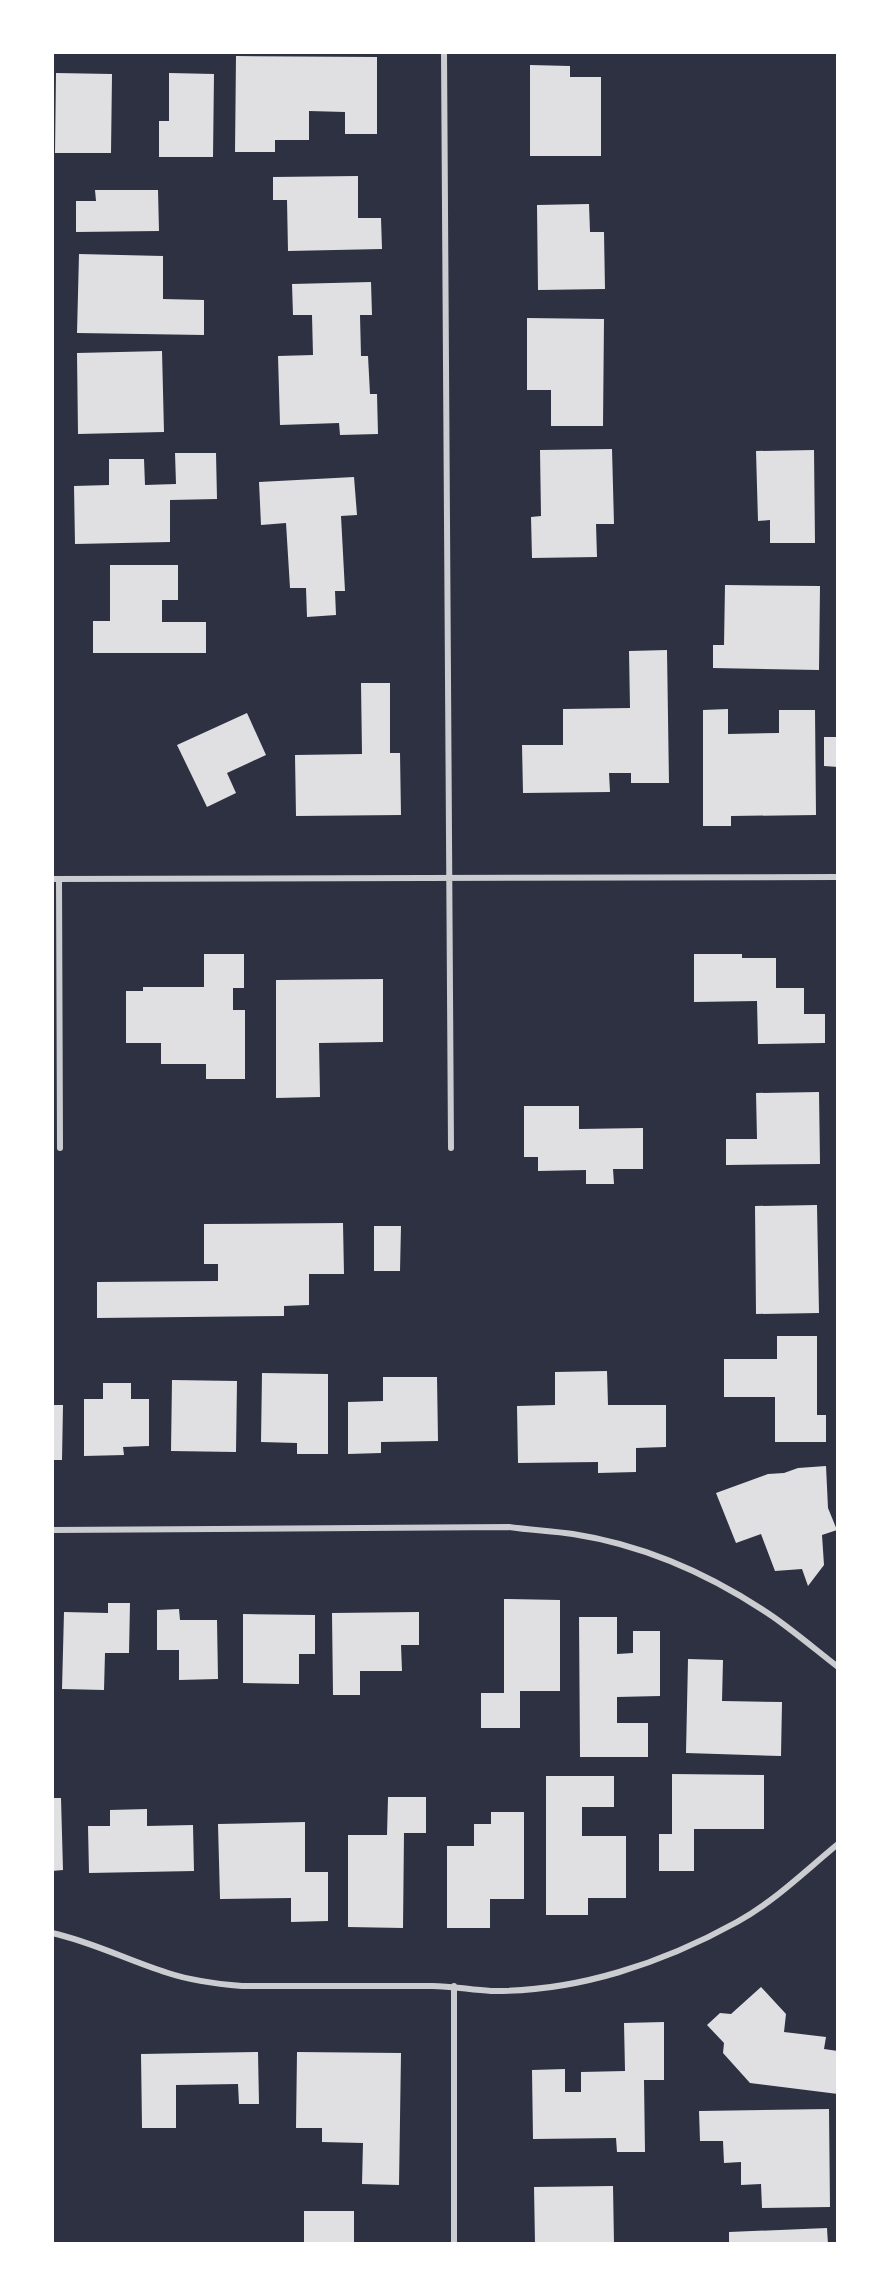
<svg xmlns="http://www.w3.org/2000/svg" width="890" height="2296" viewBox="0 0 890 2296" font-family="'Nunito Sans',sans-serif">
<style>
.building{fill:#e0e0e3}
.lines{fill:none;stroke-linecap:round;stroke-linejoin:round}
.minor{stroke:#caccd0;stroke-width:6}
</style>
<rect width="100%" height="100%" fill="#2d3142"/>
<path class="building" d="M 236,56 L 377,57 L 377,134 L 345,134 L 345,112 L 309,111 L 309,140 L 275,140 L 275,152 L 235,152 Z
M 530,65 L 570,66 L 570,77 L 601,77 L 601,156 L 530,156 Z
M 56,73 L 112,74 L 111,153 L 55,153 Z
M 169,73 L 214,74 L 213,157 L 159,157 L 159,121 L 169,121 Z
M 358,176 L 358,218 L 381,218 L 382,249 L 288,251 L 287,200 L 273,200 L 273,177 Z
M 95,190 L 158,190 L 159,231 L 76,232 L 76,201 L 96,201 Z
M 589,204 L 590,232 L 604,232 L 605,289 L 538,290 L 537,205 Z
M 79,254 L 163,256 L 163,299 L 204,300 L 204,335 L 77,333 Z
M 371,282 L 372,315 L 360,315 L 361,356 L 368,356 L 370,394 L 377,394 L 378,434 L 340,435 L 339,423 L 280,425 L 278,356 L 313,355 L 312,315 L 293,315 L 292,284 Z
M 527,318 L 604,319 L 603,426 L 551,426 L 551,390 L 527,390 Z
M 162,351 L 164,432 L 78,434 L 77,353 Z
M 612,449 L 614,524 L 596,524 L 597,557 L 532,558 L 531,517 L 541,516 L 540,450 Z
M 814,450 L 815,543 L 770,543 L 770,520 L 758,521 L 756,451 Z
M 175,453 L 216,453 L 217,499 L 170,500 L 170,542 L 75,544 L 74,486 L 109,485 L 109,459 L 144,459 L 145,485 L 176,484 Z
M 354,477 L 357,515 L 341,516 L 345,591 L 335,591 L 336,615 L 307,617 L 306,588 L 290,588 L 286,523 L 261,525 L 259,482 Z
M 110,565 L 178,565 L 178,600 L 162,600 L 162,622 L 206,622 L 206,653 L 93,653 L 93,621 L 110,621 Z
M 725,585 L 820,586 L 819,670 L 713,668 L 713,645 L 724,645 Z
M 667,650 L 669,783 L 631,783 L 631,773 L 609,773 L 610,792 L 523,793 L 522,745 L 563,745 L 563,709 L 630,708 L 629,651 Z
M 361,683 L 390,683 L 390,753 L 400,753 L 401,815 L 296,816 L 295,755 L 362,754 Z
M 728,709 L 728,734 L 779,733 L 779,710 L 815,710 L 816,815 L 731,816 L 731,826 L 703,826 L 703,710 Z
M 247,713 L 266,755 L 227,773 L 236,793 L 207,807 L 177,745 Z
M 824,737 L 838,737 L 838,767 L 824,766 Z
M 204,954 L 244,954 L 244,988 L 233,988 L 233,1010 L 245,1010 L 245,1079 L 206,1079 L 206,1064 L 161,1064 L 161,1043 L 126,1043 L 126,991 L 143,991 L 143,987 L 204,987 Z
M 694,954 L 742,954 L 742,958 L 776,958 L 776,988 L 804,988 L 804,1014 L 825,1014 L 825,1043 L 758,1044 L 757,1001 L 694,1002 Z
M 383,979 L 383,1042 L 319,1043 L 320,1097 L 276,1098 L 276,980 Z
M 819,1092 L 820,1164 L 726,1165 L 726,1139 L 757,1139 L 756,1093 Z
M 524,1106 L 579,1106 L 579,1129 L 643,1128 L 643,1169 L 613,1169 L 614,1184 L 586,1184 L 586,1170 L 538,1171 L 538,1157 L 524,1157 Z
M 817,1205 L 819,1313 L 756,1314 L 755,1206 Z
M 343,1223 L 344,1274 L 309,1274 L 309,1305 L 284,1306 L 284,1316 L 97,1318 L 97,1282 L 218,1281 L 218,1264 L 204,1264 L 204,1224 Z
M 374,1226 L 401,1226 L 400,1271 L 374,1271 Z
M 777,1336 L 817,1336 L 817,1415 L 826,1415 L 826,1442 L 775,1442 L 775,1397 L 724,1397 L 724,1359 L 777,1359 Z
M 607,1371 L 608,1405 L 666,1405 L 666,1447 L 636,1448 L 636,1472 L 598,1473 L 598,1462 L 518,1463 L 517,1406 L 555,1405 L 555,1372 Z
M 262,1373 L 328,1374 L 328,1454 L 297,1454 L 297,1443 L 261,1442 Z
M 383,1377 L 437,1377 L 438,1441 L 381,1442 L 381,1453 L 348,1454 L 348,1402 L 383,1401 Z
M 172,1380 L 237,1381 L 236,1452 L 171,1451 Z
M 103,1383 L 131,1383 L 131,1399 L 149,1399 L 149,1446 L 123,1447 L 124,1455 L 84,1456 L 84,1399 L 103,1399 Z
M 52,1405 L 63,1405 L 62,1460 L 52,1460 Z
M 826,1466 L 828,1508 L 837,1530 L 822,1535 L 824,1565 L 808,1586 L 802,1569 L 775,1571 L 761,1534 L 736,1543 L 716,1493 L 768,1474 L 784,1473 L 798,1468 Z
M 504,1599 L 560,1600 L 560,1691 L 520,1691 L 520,1728 L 481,1728 L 481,1693 L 504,1693 Z
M 108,1603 L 130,1603 L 129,1653 L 105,1653 L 104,1690 L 62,1689 L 64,1612 L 108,1613 Z
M 179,1609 L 180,1620 L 217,1620 L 218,1679 L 179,1680 L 179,1650 L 157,1650 L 157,1610 Z
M 419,1612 L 419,1645 L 401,1645 L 402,1671 L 360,1671 L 360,1695 L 333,1695 L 332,1613 Z
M 243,1614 L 315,1615 L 315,1654 L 299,1654 L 299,1684 L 243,1683 Z
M 579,1617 L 617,1617 L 617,1654 L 633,1653 L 633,1631 L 660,1631 L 660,1696 L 617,1697 L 617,1723 L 648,1723 L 648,1757 L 580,1757 Z
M 688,1659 L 723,1660 L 722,1701 L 782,1702 L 781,1756 L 686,1753 Z
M 672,1774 L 764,1775 L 764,1829 L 694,1829 L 694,1871 L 659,1871 L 659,1834 L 672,1834 Z
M 546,1776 L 614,1776 L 614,1807 L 582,1807 L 582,1836 L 626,1836 L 626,1898 L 588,1898 L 588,1915 L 546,1915 Z
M 388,1797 L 426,1797 L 426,1833 L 404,1833 L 403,1928 L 348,1927 L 348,1835 L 387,1835 Z
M 52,1798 L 61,1798 L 63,1870 L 52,1871 Z
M 147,1809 L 147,1826 L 193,1825 L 194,1871 L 89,1873 L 88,1826 L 110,1826 L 110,1810 Z
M 491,1812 L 524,1812 L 524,1899 L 490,1899 L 490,1928 L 447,1928 L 447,1846 L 474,1846 L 474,1824 L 491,1824 Z
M 305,1822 L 305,1872 L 328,1872 L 328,1921 L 291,1922 L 291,1898 L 220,1899 L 218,1824 Z
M 761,1987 L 786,2014 L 784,2032 L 826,2037 L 824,2049 L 838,2051 L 838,2094 L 750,2083 L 723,2053 L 724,2043 L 707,2025 L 720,2013 L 731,2014 Z
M 664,2022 L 664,2080 L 644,2080 L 645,2152 L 617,2152 L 616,2138 L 533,2139 L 532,2070 L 565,2069 L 565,2092 L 581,2092 L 581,2072 L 625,2071 L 624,2023 Z
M 258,2052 L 259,2104 L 239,2104 L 238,2084 L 176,2085 L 176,2128 L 142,2128 L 141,2054 Z
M 297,2052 L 401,2053 L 399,2185 L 362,2184 L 363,2143 L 322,2142 L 322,2128 L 296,2128 Z
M 829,2109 L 830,2207 L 762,2208 L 761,2184 L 741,2185 L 741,2162 L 724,2163 L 723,2141 L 700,2141 L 699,2111 Z
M 613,2186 L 614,2244 L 535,2244 L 534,2187 Z
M 304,2211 L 354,2211 L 354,2244 L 304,2244 Z
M 827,2228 L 828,2244 L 729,2244 L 729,2232 Z"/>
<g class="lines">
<path class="minor" d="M 444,52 L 451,1148
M 52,879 L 838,877
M 59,879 L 60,1148
M 52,1530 L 509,1527 C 530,1530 552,1531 573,1534 C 644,1545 713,1576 772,1616 C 795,1632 816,1650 838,1667
M 52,1933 C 93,1942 129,1961 168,1973 C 192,1981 217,1984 242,1986 C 305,1986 369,1986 432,1986 C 452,1986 471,1990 491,1991 C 577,1992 663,1963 737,1922 C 775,1901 805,1871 838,1844
M 454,1986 L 454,2244"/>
</g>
<rect width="890" height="2296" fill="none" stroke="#ffffff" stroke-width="108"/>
</svg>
